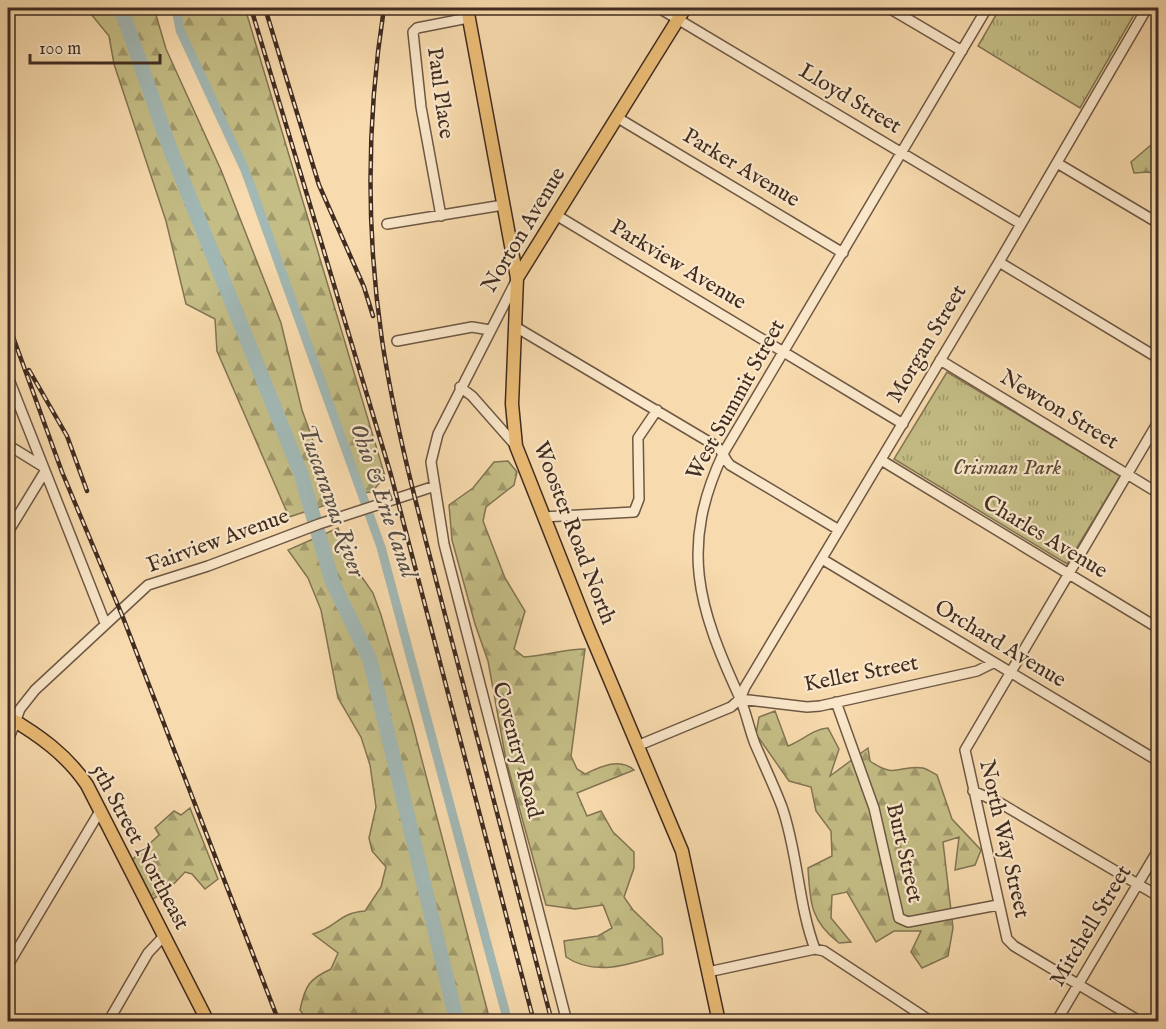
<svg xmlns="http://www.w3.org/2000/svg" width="1166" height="1029" viewBox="0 0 1166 1029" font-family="'IM FELL English',serif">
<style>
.grass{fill:url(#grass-tufts);stroke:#827453;stroke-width:1.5}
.forest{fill:url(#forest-firs);stroke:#827453;stroke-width:1.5}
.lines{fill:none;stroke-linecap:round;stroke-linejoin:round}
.canal{stroke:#a2b8b5;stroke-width:9}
.river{stroke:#a2b8b5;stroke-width:15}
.minor-casing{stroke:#6e5844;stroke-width:12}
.major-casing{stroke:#402c21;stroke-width:15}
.minor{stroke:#fae7ca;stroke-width:9}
.major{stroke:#ecbd76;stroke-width:12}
.rail-casing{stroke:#402c21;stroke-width:4.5}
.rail{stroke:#fae7ca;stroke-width:2;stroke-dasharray:7;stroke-linecap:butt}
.labels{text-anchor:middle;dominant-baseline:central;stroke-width:4.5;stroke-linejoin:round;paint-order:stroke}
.street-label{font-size:22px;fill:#402c21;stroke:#fae7ca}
.park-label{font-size:22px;font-style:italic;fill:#5a4935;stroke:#fae7ca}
.water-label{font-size:24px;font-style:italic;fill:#584f46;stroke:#fae7ca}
</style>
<defs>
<pattern id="grass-tufts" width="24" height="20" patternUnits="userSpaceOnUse" patternTransform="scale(1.5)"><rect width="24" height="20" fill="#c4bd85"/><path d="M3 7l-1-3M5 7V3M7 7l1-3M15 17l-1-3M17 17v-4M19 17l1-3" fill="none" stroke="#a19a6c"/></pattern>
<pattern id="forest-firs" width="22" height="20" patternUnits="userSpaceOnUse" patternTransform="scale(1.5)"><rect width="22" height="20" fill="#c4bd85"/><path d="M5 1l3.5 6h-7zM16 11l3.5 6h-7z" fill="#a19a6c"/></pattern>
</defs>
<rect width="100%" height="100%" fill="#f7daad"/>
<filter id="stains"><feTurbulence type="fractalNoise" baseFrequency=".00333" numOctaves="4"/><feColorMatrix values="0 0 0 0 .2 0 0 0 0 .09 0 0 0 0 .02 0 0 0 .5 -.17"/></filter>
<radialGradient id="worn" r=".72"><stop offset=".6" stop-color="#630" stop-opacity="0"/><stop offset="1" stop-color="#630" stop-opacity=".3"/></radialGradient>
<path class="grass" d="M 1000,8 L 1138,8 L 1080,108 L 978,46 Z
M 947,372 L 1120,476 L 1067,564 L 894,459 Z"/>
<path class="forest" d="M 86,8 L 154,8 L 166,49 L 221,170 L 281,323 L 302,410 L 335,502 L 289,517 L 217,351 L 215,319 L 186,304 L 166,221 L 114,64 L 109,36 Z
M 177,8 L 245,8 L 385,476 L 372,492 L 361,493 L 245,170 L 180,30 Z
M 1158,139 L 1158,176 L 1149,172 L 1134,173 L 1131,162 Z
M 508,461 L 517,472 L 514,485 L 486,507 L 483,521 L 505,578 L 525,611 L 514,649 L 524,657 C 545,656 564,649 585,649 L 571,756 L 577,769 L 585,774 C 600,767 620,757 634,770 L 577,793 L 587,816 L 601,811 L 613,832 L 634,852 L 634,868 L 624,897 L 633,910 L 662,938 L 663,954 C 632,964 595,977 566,957 L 564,941 L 598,936 L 612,928 L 603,905 L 575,909 L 546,905 L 506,760 L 488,661 L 475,624 L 452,540 L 449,505 L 473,488 L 494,462 Z
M 338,528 L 359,573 L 373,593 L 381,615 L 412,722 L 490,1021 L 422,1021 L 407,1015 L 399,1021 L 344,1018 L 339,1021 L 308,1021 L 300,1010 C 305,986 309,979 331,969 L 338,953 L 313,934 C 338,927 338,913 365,911 L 381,887 L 386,867 L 372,851 L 369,838 L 376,807 L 370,765 L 361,737 L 338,698 L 321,610 L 308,578 L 288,550 Z
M 775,711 L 788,746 C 802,741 813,729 828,728 L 839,749 L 830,776 L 868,748 L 870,761 C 897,780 899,764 923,768 C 927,769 933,773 937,775 L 952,819 L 981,850 L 975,865 L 955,870 L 959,837 L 943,842 L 953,928 L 948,956 L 922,968 L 911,952 L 921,931 L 894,931 L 876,942 L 847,892 L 832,895 L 831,918 L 851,942 L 839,943 C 810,921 810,901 808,868 L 832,856 L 831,831 L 816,811 L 811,787 L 789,781 L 756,734 L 759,717 Z
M 190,808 L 218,879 L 205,889 L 192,874 L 185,872 L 169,889 L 153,899 L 147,893 L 132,864 L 134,858 L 159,835 L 155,828 L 174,811 L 181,815 Z"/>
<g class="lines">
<path class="canal" d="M 176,8 L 180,30 L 245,170 L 381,547 L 508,1022"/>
<path class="river" d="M 121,8 L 169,146 L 301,474 L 332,581 L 370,660 L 457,1022"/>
<g class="minor-casing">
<path id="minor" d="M 659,8 L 1021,224
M 889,8 L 962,51
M 618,118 L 843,253
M 1057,163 L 1158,223
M 556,215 L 903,424
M 441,216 L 421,107 L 413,32 L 417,28 L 468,18
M 387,224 L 503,205
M 999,262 L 1158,358
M 516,281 L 438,434 L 431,462 L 444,544 L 567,1022
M 514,326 L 716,446 C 724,452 724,459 730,465 L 839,530
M 397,341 L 472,327 L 490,330
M 940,360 L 1158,493
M 8,377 L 105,623
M 460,387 L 472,396 L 516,446
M 8,445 L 42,466
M 881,460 L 1158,628
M 543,517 L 634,512 L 639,499 L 638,438 L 657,410
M 8,532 L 44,473
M 822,559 L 1158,761
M 740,699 L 807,707 L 820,706 L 977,671 L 993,663
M 836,702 L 874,808 L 899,918 L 908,922 L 998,905
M 8,741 L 20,709 L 35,690 L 148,585 L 208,566 L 319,524 L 435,486
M 637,746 L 731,707 L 740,699 L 745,687 L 999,262 L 1147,8
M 973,791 L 1000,803 L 1158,896
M 815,949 C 798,904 798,853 782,807 C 774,786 764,765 755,744 C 749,729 746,711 739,696 C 698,607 679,546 724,452 L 987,8
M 8,965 L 100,811
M 708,972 L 815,949 L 824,951 L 932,1022
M 8,1019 L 12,1022
M 108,1022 L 148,953 L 164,936
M 1056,1022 L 1158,850
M 1141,1022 L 1014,946 L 1007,939 L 965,750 L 1158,422"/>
</g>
<g class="major-casing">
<path id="major" d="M 467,8 L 517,278 L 512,404 L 516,446 L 588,628 L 682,851 L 719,1022
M 517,278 L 685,8
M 8,717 C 39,735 67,755 87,785 L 208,1022"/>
</g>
<use href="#minor" class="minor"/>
<use href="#major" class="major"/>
<g class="rail-casing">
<path id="rail" d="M 251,8 L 391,475 L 534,1022
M 265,8 L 319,185 L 364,287 L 373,316
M 384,8 C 367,117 366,230 382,340 C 397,439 425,536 450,634 C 484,763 518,892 552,1022
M 8,323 L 62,472 L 122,615 L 279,1022
M 29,370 L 67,436 L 87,491"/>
</g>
<use href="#rail" class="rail"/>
</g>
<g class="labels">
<g class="street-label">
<text transform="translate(440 93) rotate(82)">Paul Place</text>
<text transform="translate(850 99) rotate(31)">Lloyd Street</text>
<text transform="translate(741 168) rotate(31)">Parker Avenue</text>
<text transform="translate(524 230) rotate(-59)">Norton Avenue</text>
<text transform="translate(678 265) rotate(31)">Parkview Avenue</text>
<text transform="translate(927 344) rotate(-59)">Morgan Street</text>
<text transform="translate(736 400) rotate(-61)">West Summit Street</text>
<text transform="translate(1059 410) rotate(31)">Newton Street</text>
<text transform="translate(574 533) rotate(69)">Wooster Road North</text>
<text transform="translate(1045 537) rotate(31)">Charles Avenue</text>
<text transform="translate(218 541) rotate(-20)">Fairview Avenue</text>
<text transform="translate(1000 644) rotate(31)">Orchard Avenue</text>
<text transform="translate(861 674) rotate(-11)">Keller Street</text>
<text transform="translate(517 750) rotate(75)">Coventry Road</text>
<text transform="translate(1004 839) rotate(77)">North Way Street</text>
<text transform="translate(140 847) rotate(62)">5th Street Northeast</text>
<text transform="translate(904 853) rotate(77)">Burt Street</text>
<text transform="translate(1091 926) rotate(-59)">Mitchell Street</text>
</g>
<g class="park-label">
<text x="1007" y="468">Crisman Park</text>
</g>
<g class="water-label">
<text transform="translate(331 501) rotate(71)">Tuscarawas River</text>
<text transform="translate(383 501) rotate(71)">Ohio &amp; Erie Canal</text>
</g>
</g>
<rect width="1166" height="1029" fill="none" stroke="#f7daad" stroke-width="30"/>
<rect x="9" y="9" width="1148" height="1011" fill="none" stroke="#402c21" stroke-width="3"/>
<rect x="15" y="15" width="1136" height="999" fill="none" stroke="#402c21" stroke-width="1.5"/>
<path d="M30 54v9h130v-9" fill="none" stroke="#402c21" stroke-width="3"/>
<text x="39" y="54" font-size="18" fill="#402c21" stroke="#fae7ca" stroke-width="4.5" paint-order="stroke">100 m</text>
<rect width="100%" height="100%" filter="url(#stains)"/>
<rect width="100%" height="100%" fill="url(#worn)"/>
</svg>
